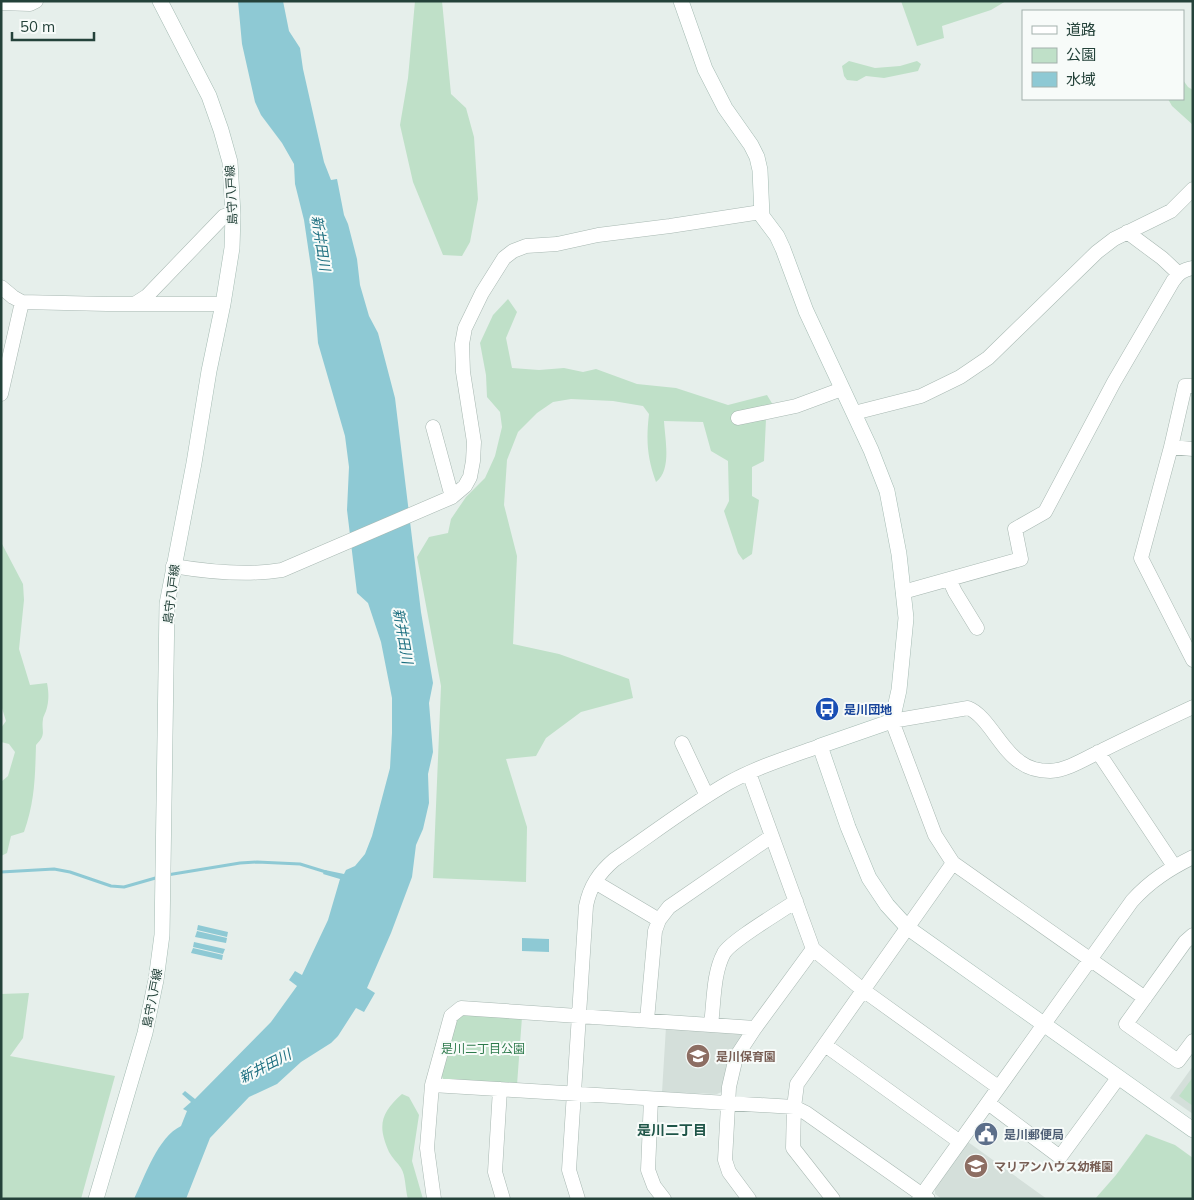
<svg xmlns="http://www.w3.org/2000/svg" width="1194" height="1200" viewBox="0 0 1194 1200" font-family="Mulish,'Noto Sans JP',sans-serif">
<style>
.built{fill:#d4dfda}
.green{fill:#bfe0c8}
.water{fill:#8ec9d4}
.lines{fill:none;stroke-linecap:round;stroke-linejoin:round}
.stream{stroke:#8ec9d4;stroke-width:3}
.street-casing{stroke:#a8b8b2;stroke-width:15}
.secondary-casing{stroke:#a4bbb3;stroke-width:16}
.street{stroke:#fff;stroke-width:14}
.secondary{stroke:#fff;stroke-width:15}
.labels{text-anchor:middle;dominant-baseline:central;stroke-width:4;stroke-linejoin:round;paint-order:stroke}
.street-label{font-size:12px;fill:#24423a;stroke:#f7fbf9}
.transit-label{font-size:12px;font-weight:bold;fill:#164399;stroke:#f7fbf9;text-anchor:start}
.park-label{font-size:12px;fill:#2d7a4b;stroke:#f7fbf9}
.education-label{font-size:12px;font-weight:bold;fill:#785e54;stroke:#f7fbf9;text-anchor:start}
.service-label{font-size:12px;font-weight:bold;fill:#4e5e75;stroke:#f7fbf9;text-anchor:start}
.water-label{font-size:14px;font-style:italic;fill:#1c6f80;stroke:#f7fbf9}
.neighbourhood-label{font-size:14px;font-weight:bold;fill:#1f5548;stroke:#f7fbf9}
</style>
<rect width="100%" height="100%" fill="#e6efeb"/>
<path class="built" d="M 666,1027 L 739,1031 L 743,1037 L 724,1091 L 717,1094 L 662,1092 Z
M 1193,1066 L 1193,1114 L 1170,1098 Z
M 968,1142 L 1047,1199 L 942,1199 L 935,1194 L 935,1189 Z"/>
<path class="green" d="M 415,1 L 442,1 L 451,94 L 466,108 L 474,137 L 478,199 L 470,242 L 462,256 L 443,255 L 413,182 L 400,125 L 408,78 Z
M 901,1 L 1006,1 L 991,10 L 942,26 L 944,38 L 917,46 Z
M 849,61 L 875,68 L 900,66 L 917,61 L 921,64 L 918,71 L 884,78 L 866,76 L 857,81 L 847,80 L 844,76 L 842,66 Z
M 1183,80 L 1188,87 L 1193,90 L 1193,125 L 1172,106 L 1168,99 L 1183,99 Z
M 508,299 L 517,312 L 506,338 L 512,368 L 539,370 L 564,368 L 583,372 L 596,369 L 637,384 L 676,388 L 728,405 L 767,395 L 773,405 L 766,419 L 764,461 L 752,467 L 752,496 L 759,500 L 752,554 L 743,560 L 738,553 L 724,511 L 729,501 L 728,461 L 711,451 L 703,422 L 664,421 C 665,439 672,470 656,482 C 647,457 646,440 649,414 L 643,406 L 613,401 L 571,399 L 553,402 L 537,413 L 518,432 L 507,460 L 504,505 L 517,556 L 513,644 L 559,654 L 629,679 L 633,698 L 581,712 L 546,738 L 536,756 L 506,759 L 527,827 L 526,882 L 433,878 L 441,686 L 417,557 L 429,537 L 448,533 L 451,519 L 466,497 L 485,478 L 495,456 L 502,427 L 500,412 L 487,397 L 486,375 L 480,343 L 493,315 Z
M 1,542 L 23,584 L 24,600 L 19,649 L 30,685 L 47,683 C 49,693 49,702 46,711 C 45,713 43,718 43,719 C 41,732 47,734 36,745 C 35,777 35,801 24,832 L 11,836 L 7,853 L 1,856 L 1,782 L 8,776 L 15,752 L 9,744 L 1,742 L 1,728 L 6,721 L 1,705 Z
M 29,993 L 23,1038 L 10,1056 L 115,1076 L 81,1199 L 1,1199 L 1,994 Z
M 465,1013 L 522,1017 L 517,1085 L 444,1080 L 440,1074 L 456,1017 Z
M 1193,1077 L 1193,1106 L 1179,1096 Z
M 402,1094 L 409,1097 L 419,1115 L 412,1161 L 423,1199 L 408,1199 C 405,1189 406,1176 401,1168 C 398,1163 392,1158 389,1152 C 377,1125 381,1113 402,1094 Z
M 1146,1134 L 1175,1145 L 1193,1158 L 1193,1199 L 1095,1199 L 1116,1175 Z"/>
<path class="water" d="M 238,1 L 283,1 L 289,31 L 300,48 L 303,69 L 324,162 L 331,180 L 337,179 L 344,215 L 348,224 L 357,259 L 360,285 L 369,316 L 378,333 L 395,398 L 421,612 L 433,683 L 429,703 L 433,752 L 428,774 L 429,803 L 423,829 L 416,845 L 412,877 L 391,933 L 367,988 L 375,993 L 364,1012 L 356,1008 L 338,1036 L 331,1043 L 301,1062 L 277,1084 L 249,1097 L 210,1138 L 186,1199 L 134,1199 C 145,1176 158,1137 181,1126 L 187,1111 L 183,1109 L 191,1102 L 182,1094 L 185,1091 L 195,1099 L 271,1022 L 297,986 L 289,980 L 295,971 L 302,975 L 328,920 L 340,879 L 323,874 L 325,870 L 344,874 L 346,870 L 355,866 L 365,854 L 372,836 L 390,768 L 392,733 L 392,698 L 381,642 L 368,603 L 357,593 L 347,510 L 349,467 L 345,436 L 318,343 L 313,281 L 304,220 L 295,184 L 294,164 L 282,143 L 261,115 L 255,102 L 242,44 Z
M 198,925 L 228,932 L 227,937 L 197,930 Z
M 197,931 L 227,938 L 226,943 L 195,937 Z
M 522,938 L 549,939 L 549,952 L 522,951 Z
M 194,942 L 225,949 L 223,954 L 193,947 Z
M 193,948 L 223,955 L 222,960 L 191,953 Z"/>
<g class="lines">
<path class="stream" d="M 1,872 L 54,869 L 70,872 L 111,886 L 124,887 L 159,877
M 167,875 L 240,863 L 257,862 L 300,864 L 326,872"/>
<g class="street-casing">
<path id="street" d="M 1,3 L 30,4 L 36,1
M 1127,232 L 1162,258 L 1178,273
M 1,287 L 13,297 L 22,302 L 107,304 L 223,304
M 136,303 L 147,296 L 224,216 L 233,215
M 1193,386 L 1185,386 L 1171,447 L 1141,558 L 1193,660
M 1,394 L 22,302
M 854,413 L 921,396 L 960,377 L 988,358 L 1097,252 L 1114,239 L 1171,211 L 1193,189
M 738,418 L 796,406 L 842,389
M 433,427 L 452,497
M 1171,447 L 1193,449
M 173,566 C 209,572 247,576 282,570 L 452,497 L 465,486 L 470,477 L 473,461 L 474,442 L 463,372 L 462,344 L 465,328 L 482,293 L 504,258 L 513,251 L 526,246 L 557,244 L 598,235 L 670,226 L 761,212
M 949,579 L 955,592 L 977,628
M 903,592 L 1021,559 L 1015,529 L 1045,512 L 1114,382 L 1173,281 C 1179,273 1182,270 1193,268
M 682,743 L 707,796
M 1098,752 L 1174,866
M 749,773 L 813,949 L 863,990 L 998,1087
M 595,882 L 659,920
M 1193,935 L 1185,942 L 1126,1024 L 1178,1061 L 1193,1041
M 1145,998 L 953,863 L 935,835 L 892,721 L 968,708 C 987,715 1001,750 1020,762 C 1028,768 1040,771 1050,771 C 1068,770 1086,758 1103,750 C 1133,735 1163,721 1193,707
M 647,1020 L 655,931 L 659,920 L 669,907 L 772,836
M 711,1025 C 714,1002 713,973 724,953 C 732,940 782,911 796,901
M 825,1045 L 960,1142
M 432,1085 L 794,1107 L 806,1113 L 928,1199
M 500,1089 L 495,1172 L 503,1199
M 651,1099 L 648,1170 L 654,1186 L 664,1199
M 988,1103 L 1060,1157 L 1118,1078
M 434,1199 L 427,1148 L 432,1085 L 451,1016 L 461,1008 L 755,1028
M 578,1199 L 569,1170 L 586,906 C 590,886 599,873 614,860 C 652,834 688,806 728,783 C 757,767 789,757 820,746
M 749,1199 L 729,1172 L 725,1160 L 729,1087 L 736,1057 L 755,1028 L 813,949
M 833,1199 L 793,1148 L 794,1107 L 797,1084 L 953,863
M 919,1199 L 1132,901 C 1150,881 1169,869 1193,857"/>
</g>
<g class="secondary-casing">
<path id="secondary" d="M 681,1 L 705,69 L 725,108 L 751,145 L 757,157 L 760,170 L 762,216 L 777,236 L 783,249 L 806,311 L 871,450 L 887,491 L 899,554 L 906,618 L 899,690 L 892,721 L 820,746 L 848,827 L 869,878 L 887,905 L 908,928 L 1193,1130
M 96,1199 L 145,1033 L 156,980 L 162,935 L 167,604 L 194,463 L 209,371 L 223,304 L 232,248 L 233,215 L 230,162 L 221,130 L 209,96 L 160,1"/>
</g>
<use href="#street" class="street"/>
<use href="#secondary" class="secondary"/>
</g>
<defs>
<g id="bus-disc" transform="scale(1.25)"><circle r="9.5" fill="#1a4fb4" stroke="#f7fbf9"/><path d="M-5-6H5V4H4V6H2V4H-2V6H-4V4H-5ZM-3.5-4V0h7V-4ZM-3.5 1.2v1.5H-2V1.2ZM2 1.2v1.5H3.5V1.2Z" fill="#fff"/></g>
<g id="school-disc" transform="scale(1.25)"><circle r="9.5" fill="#8d6e63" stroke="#f7fbf9"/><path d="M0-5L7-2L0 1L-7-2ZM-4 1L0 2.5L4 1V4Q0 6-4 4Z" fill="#fff"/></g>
<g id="civic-disc" transform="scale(1.25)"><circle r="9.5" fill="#5c6f8a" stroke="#f7fbf9"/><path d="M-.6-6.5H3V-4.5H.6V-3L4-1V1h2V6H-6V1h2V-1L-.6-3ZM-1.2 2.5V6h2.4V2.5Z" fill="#fff"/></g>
</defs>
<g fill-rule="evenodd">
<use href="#bus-disc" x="827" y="709"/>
<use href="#school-disc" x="698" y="1056"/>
<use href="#civic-disc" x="986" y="1134"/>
<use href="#school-disc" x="976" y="1166"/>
</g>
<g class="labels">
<g class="street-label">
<text transform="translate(231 195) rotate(-93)">島守八戸線</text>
<text transform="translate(171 594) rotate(-83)">島守八戸線</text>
<text transform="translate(152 998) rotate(-79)">島守八戸線</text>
</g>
<g class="transit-label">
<text x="844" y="709">是川団地</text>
</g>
<g class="park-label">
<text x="483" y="1048">是川二丁目公園</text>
</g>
<g class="education-label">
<text x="716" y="1056">是川保育園</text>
<text x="994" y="1166">マリアンハウス幼稚園</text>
</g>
<g class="service-label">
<text x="1004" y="1134">是川郵便局</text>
</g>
<g class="water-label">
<text transform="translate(321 243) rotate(81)">新井田川</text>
<text transform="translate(403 636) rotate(80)">新井田川</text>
<text transform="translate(265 1066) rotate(-27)">新井田川</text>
</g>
<g class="neighbourhood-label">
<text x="672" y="1130">是川二丁目</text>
</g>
</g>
<rect width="1194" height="1200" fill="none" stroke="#24423a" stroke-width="5"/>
<rect x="1022" y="10" width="162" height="90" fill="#f7fbf9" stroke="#a3b1ad"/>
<rect x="1032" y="26" width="25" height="8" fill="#ffffff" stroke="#a3b1ad"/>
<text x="1066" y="35" font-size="15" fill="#24423a">道路</text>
<rect x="1032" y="48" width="25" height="15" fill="#bfe0c8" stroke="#a3b1ad"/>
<text x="1066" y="60" font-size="15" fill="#24423a">公園</text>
<rect x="1032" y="72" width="25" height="15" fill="#8ec9d4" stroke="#a3b1ad"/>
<text x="1066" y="85" font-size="15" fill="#24423a">水域</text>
<path d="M12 32v8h82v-8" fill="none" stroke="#24423a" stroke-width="2.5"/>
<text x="20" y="32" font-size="15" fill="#24423a" stroke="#f7fbf9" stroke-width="4" paint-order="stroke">50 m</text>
</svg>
